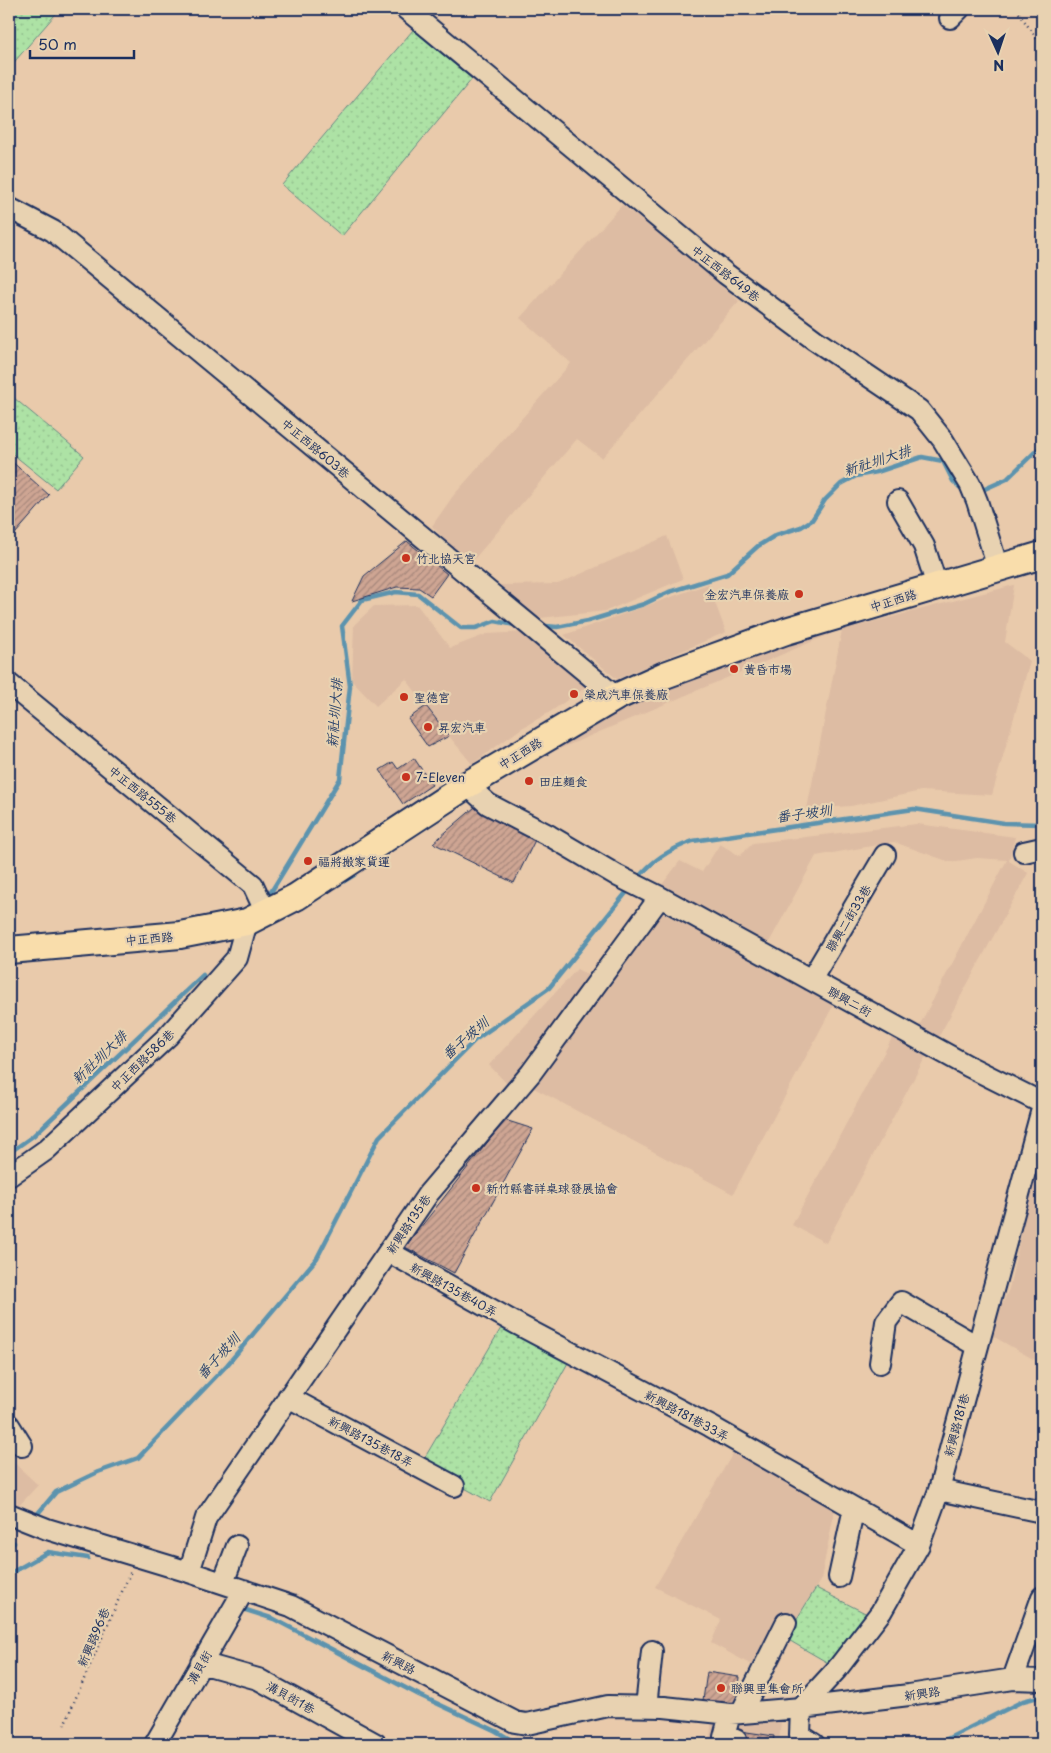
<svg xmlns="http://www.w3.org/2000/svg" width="1051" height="1753" viewBox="0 0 1051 1753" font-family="'Playpen Sans','LXGW WenKai TC',sans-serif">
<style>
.built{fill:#ddbca3}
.green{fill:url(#green-dots);stroke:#648882}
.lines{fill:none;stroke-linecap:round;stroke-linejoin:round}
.stream{stroke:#5b93ae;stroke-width:4.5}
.building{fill:url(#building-hatch);stroke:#1b2f5e}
.minor-casing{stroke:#1b2f5e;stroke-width:24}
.major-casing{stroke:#1b2f5e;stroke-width:30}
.path{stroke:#1b2f5e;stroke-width:2.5;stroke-dasharray:1 4;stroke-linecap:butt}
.minor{stroke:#e8d2b1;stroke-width:20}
.major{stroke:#f9ddab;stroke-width:26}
.poi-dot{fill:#c8321e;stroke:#e8d2b1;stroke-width:2}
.labels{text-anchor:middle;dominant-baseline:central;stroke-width:4.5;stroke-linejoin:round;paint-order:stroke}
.street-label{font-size:12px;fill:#1b2f5e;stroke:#e8d2b1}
.poi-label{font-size:12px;fill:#1b2f5e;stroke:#e8d2b1;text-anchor:start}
.water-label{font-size:14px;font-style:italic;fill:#26406b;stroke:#e8d2b1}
</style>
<defs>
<pattern id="green-dots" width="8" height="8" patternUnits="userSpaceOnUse" patternTransform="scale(1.25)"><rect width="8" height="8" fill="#ade2a5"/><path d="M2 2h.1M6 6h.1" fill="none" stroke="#94c290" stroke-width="1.8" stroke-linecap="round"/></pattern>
<pattern id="building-hatch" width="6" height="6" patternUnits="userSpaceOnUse" patternTransform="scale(1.25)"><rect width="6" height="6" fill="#cea593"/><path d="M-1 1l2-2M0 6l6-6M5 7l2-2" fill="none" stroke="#a6877b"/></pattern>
</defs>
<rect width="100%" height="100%" fill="#e9caab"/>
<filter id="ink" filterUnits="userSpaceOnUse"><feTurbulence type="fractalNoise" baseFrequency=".02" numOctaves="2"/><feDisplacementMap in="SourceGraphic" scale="10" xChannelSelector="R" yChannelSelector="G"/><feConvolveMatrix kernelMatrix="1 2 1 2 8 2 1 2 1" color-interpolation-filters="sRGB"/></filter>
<g filter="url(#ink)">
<path class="built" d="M 622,205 L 674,245 L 739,301 L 602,458 L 577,439 L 469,565 L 432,526 L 453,496 L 571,363 L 520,318 Z
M 667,536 L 683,579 L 606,611 L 530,619 L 498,585 L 558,584 Z
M 708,584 L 726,632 L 617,679 L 564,635 Z
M 1014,585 L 1005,642 L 1030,661 L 992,795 L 921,791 L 851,806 L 807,809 L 842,630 Z
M 417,605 L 450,648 L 487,634 L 527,632 L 589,685 L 550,712 L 522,728 L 472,764 L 449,736 L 406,679 L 376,706 L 352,681 L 354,625 L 374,606 Z
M 835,625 L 837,631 L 545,755 L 540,752 L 622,707 Z
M 917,824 L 1015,837 L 1009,861 L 1028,873 L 938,1038 L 918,1028 L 1007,860 L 977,858 L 950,862 L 894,842 L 816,856 L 766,948 L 658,890 L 680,861 L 702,872 L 720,844 L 740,856 L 753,843 Z
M 662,913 L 703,932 L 834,1004 L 733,1194 L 532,1087 Z
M 577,969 L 591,977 L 510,1087 L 489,1065 Z
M 893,1036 L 927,1054 L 826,1243 L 792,1225 Z
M 1035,1170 L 1042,1174 L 1042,1364 L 989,1334 L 1009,1289 Z
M 733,1453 L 835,1509 L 821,1579 L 765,1672 L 711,1643 L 721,1620 L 655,1587 Z
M 9,1458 L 38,1485 L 17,1508 L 9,1504 Z
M 712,1720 L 781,1720 L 779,1744 L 709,1744 Z"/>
<path class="green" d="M 9,9 L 60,9 L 9,68 Z
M 413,30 L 472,79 L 342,236 L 282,185 Z
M 14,398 L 84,456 L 56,489 L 9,451 L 9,405 Z
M 504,1323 L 569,1361 L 490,1502 L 421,1464 Z
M 816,1588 L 871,1616 L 830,1664 L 785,1638 Z"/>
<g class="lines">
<path class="stream" d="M 978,492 L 1007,479 L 1042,445
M 546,626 L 557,627 L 588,621 L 644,604 L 669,592 L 727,574 L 758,546 L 776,535 L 801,527 L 812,520 L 825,500 L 841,484 L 856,476 L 877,472 L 922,457 L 943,461 L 953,481 L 965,492
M 636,880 C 653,860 668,850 693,841 L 914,809 L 1004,823 L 1042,824
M 339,884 L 354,875
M 271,892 L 340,779 L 350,686 L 342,626 L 362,600 L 396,592 L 418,594 L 461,628 L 476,628 L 495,621 L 515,625
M 9,1153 L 33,1136 L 203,975
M 34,1518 L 56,1492 L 98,1472 L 138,1458 L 227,1365 L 317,1258 L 379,1137 L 475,1040 L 549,988 L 630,888
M 9,1547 L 14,1543
M 9,1574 L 48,1552 L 88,1558
M 246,1610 L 274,1619 L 419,1695 L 496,1731 L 518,1744
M 937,1744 L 1023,1701 L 1042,1696"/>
</g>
<path class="building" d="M 9,459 L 49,495 L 9,541 Z
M 407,541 L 447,574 L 431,596 L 419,588 L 397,587 L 352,601 L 364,576 Z
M 426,706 L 449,736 L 428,747 L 408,719 Z
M 414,758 L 432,785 L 403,804 L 380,770 L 393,762 L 398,769 Z
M 475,807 L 535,840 L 514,883 L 433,843 Z
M 505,1120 L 533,1129 L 454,1273 L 405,1247 Z
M 707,1672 L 739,1677 L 736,1704 L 703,1700 Z
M 740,1731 L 774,1736 L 773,1744 L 738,1744 Z"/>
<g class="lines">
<g class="minor-casing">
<path id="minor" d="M 406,9 L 726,274 L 815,340 L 919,410 L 943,440 L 970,484 L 977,501 L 998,568
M 950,18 L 959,9
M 9,208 L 53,231 L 616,697
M 898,501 L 924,546 L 937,586
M 9,684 L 253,885 L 266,913
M 467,785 L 488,804 L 550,836 L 618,876 L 660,897 L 968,1066 L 1042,1103
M 1024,852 L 1042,848
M 811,980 L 885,855
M 9,1176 L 46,1150 L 168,1036 L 237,958 L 247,922
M 389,1252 L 519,1325 L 710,1426 L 919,1545
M 880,1363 L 886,1322 L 901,1302 L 977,1346
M 288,1397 L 454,1486
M 9,1425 L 22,1446
M 939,1490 L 1042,1512
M 9,1514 L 47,1529 L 189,1572 L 291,1606 L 515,1722 L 527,1724 L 608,1706 L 664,1707 L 730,1714 L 801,1708 L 909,1695 L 1013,1679 L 1042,1680
M 189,1572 L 206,1518 L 428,1194 L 531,1073 L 660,897
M 839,1577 L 854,1508
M 223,1583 L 237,1546
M 201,1663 L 258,1679 L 376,1744
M 1013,1679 L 1042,1597
M 646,1707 L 652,1651
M 741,1713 L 786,1623
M 730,1714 L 724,1737 L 736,1740
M 155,1744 L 244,1590
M 814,1744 L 800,1735 L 801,1708 L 837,1669 L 881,1612 L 919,1545 L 939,1490 L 1042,1109"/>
</g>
<g class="major-casing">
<path id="major" d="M 9,950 L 180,935 L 247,922 L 296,897 L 467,785 L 616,697 L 665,675 L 786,631 L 1042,555"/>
</g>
<path class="path" d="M 1016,9 L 1042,46
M 64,1725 L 131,1571"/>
<use href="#minor" class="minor"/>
<use href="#major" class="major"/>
</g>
</g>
<g class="poi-dot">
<circle cx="406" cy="558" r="5"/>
<circle cx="799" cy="594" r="5"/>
<circle cx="734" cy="669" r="5"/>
<circle cx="574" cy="694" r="5"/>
<circle cx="404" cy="697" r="5"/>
<circle cx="428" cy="727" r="5"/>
<circle cx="406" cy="777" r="5"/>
<circle cx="529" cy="781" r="5"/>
<circle cx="308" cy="861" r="5"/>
<circle cx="476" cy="1188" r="5"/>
<circle cx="721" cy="1688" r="5"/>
</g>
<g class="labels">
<g class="street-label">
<text transform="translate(726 273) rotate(38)">中正西路649巷</text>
<text transform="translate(316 448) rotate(40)">中正西路603巷</text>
<text transform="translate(893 600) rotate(-17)">中正西路</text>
<text transform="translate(520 753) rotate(-31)">中正西路</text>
<text transform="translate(143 794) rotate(39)">中正西路555巷</text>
<text transform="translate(848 918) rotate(-59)">聯興二街33巷</text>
<text transform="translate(149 938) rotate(-5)">中正西路</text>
<text transform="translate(850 1001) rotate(29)">聯興二街</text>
<text transform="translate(142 1060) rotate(-44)">中正西路586巷</text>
<text transform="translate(408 1224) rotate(-56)">新興路135巷</text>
<text transform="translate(454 1289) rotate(29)">新興路135巷40弄</text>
<text transform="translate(687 1415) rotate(28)">新興路181巷33弄</text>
<text transform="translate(956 1425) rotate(-75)">新興路181巷</text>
<text transform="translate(371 1441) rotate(28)">新興路135巷18弄</text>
<text transform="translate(93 1637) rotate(-67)">新興路96巷</text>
<text transform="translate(399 1662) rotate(27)">新興路</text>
<text transform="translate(199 1667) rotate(-60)">溝貝街</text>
<text transform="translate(922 1693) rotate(-8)">新興路</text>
<text transform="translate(291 1697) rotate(29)">溝貝街1巷</text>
</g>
<g class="poi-label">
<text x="416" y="558">竹北協天宮</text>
<text x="789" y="594" text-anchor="end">金宏汽車保養廠</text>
<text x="744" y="669">黃昏市場</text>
<text x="584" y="694">榮成汽車保養廠</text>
<text x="414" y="697">聖德宮</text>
<text x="438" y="727">昇宏汽車</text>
<text x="416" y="777">7-Eleven</text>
<text x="539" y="781">田庄麵食</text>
<text x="318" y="861">福將搬家貨運</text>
<text x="486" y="1188">新竹縣睿祥桌球發展協會</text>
<text x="731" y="1688">聯興里集會所</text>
</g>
<g class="water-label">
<text transform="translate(877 460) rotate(-18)">新社圳大排</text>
<text transform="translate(334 713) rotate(-86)">新社圳大排</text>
<text transform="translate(804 813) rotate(-8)">番子坡圳</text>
<text transform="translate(465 1038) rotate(-41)">番子坡圳</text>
<text transform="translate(99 1057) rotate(-43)">新社圳大排</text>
<text transform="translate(218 1356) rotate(-48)">番子坡圳</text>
</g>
</g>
<rect width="1051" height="1753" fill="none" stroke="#e8d2b1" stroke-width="30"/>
<rect x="15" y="15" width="1021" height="1723" fill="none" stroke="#1b2f5e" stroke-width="2" filter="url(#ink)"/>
<g transform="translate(998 52) rotate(177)" stroke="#e8d2b1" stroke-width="4" paint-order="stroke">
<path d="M0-4L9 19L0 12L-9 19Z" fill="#1b2f5e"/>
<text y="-8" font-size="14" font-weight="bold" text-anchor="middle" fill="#1b2f5e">N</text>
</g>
<path d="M30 50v8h104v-8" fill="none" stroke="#1b2f5e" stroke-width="2.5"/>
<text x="38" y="50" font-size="15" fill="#1b2f5e" stroke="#e8d2b1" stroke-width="4" paint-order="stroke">50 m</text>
</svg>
